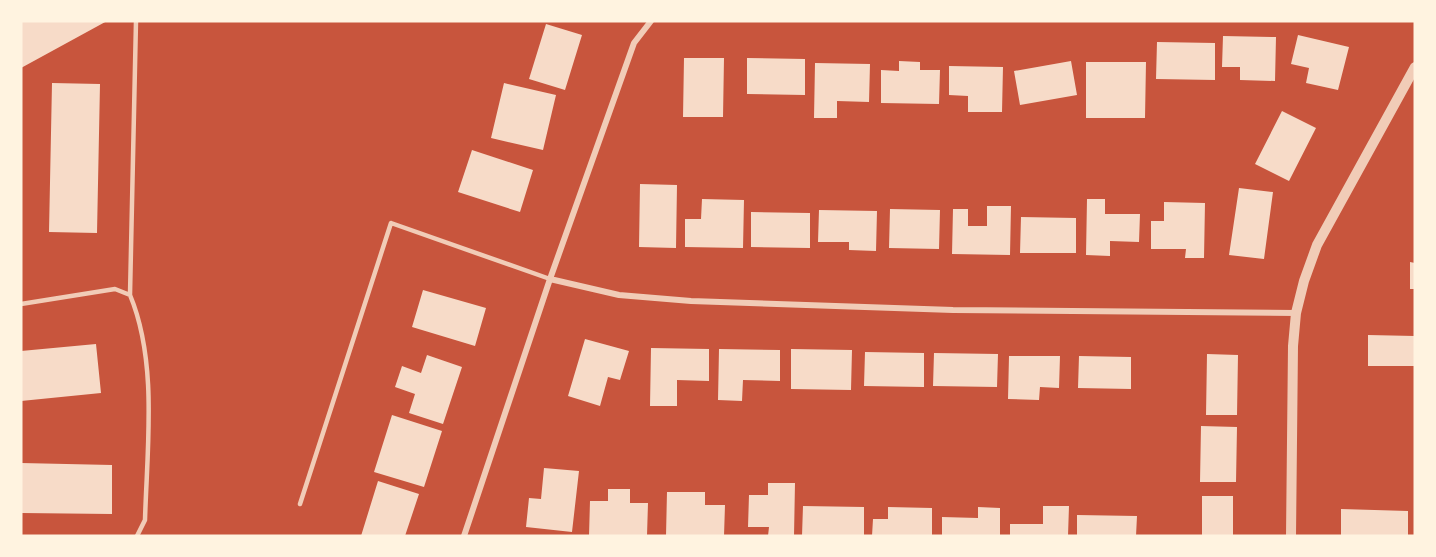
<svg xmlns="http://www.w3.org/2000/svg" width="1436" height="557" viewBox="0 0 1436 557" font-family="Overpass,sans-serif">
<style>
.building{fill:#f7dbc8}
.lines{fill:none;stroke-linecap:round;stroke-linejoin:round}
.service{stroke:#f1ccb7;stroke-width:4.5}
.minor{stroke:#f1ccb7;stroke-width:6}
.tertiary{stroke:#f1ccb7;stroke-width:10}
</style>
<rect width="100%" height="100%" fill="#c8553d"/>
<path class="building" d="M 21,21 L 107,21 L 21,68 Z
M 546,24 L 582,35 L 565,90 L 529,79 Z
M 1298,35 L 1349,47 L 1338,90 L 1306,83 L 1309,68 L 1291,64 Z
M 1223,36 L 1276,37 L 1275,81 L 1240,80 L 1240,67 L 1222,67 Z
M 1157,42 L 1215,43 L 1215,80 L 1156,79 Z
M 684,58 L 724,58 L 723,117 L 683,117 Z
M 747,58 L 805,59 L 805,95 L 747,94 Z
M 899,61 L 920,62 L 920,70 L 940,70 L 939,104 L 881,103 L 881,70 L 899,71 Z
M 1071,61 L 1077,95 L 1020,105 L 1014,71 Z
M 1086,62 L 1146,62 L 1145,118 L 1086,118 Z
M 815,63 L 870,64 L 869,102 L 837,101 L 837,118 L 814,118 Z
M 949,66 L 1003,67 L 1002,112 L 968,112 L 968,96 L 949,95 Z
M 52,83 L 100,84 L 97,233 L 49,232 Z
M 504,83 L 556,95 L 543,150 L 491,138 Z
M 1282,111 L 1316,128 L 1289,181 L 1255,164 Z
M 472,150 L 533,170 L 520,212 L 458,192 Z
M 640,184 L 677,185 L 676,248 L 639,247 Z
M 1239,188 L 1273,192 L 1264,259 L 1229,255 Z
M 702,199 L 744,200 L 743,248 L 685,247 L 685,219 L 701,219 Z
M 1087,199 L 1105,199 L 1105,214 L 1140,214 L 1139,242 L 1110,241 L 1110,256 L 1086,255 Z
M 1164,202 L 1205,203 L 1204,258 L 1185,258 L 1186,249 L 1151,249 L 1151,221 L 1164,221 Z
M 987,206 L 1011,206 L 1010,255 L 952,254 L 953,209 L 968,209 L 968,226 L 987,226 Z
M 890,209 L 940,210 L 939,249 L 889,248 Z
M 819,210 L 877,211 L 876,251 L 849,250 L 849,242 L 818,242 Z
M 751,212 L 810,213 L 810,248 L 751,247 Z
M 1021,217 L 1076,218 L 1076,253 L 1020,253 Z
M 1410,262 L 1415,263 L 1415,289 L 1410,289 Z
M 423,290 L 486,308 L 475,346 L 412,327 Z
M 1368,335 L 1415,336 L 1415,366 L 1368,366 Z
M 585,339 L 629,351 L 620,380 L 608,377 L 600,406 L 568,396 Z
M 96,344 L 101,393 L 21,401 L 21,351 Z
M 651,348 L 709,349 L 709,381 L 677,380 L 677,406 L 650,406 Z
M 719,349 L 780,350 L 780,381 L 743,380 L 742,401 L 718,400 Z
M 791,349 L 852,350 L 851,390 L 791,389 Z
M 865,352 L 924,353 L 924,387 L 864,386 Z
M 934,353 L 998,354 L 997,387 L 933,386 Z
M 1207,354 L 1238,355 L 1237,415 L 1206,415 Z
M 427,355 L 462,367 L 443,424 L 409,413 L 415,394 L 395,387 L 402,366 L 421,373 Z
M 1009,356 L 1060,356 L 1059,388 L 1040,387 L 1039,400 L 1008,399 Z
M 1079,356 L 1131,357 L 1131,389 L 1078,388 Z
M 392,415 L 442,431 L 424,487 L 374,472 Z
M 1201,426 L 1237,427 L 1236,482 L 1200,482 Z
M 21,463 L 112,465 L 112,514 L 21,513 Z
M 544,468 L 579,471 L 572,532 L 526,527 L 529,498 L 541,499 Z
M 378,481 L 419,494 L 405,536 L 361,536 Z
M 768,483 L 795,483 L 794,536 L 768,536 L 769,527 L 748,527 L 749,495 L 768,495 Z
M 608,489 L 630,489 L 630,503 L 648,503 L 647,536 L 589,536 L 590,501 L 608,501 Z
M 667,492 L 705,492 L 705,505 L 725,505 L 724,536 L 666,536 Z
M 1202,496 L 1233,496 L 1233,536 L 1202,536 Z
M 803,506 L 864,507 L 864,536 L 802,536 Z
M 1043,506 L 1069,506 L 1068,536 L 1010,536 L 1010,524 L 1043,524 Z
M 888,507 L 932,508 L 932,536 L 872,536 L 873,519 L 888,519 Z
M 978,507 L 1000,508 L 1000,536 L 942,536 L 942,517 L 978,518 Z
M 1341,509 L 1408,511 L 1408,536 L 1341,536 Z
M 1077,515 L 1137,516 L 1136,536 L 1077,536 Z"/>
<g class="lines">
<path class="service" d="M 130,295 L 136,21
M 21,304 L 115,289 L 130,295 C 158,362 147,448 145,520 L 137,536
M 300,504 L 391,223 L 550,279"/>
<path class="minor" d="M 550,279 L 619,295 L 691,301 L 953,310 L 1296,313
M 464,536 L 550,279 L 634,43 L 651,21"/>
<path class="tertiary" d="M 1291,536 L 1293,346 L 1296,313 L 1304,281 L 1317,245 L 1415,67"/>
</g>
<rect width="1436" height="557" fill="none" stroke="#fff3e0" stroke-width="45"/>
</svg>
